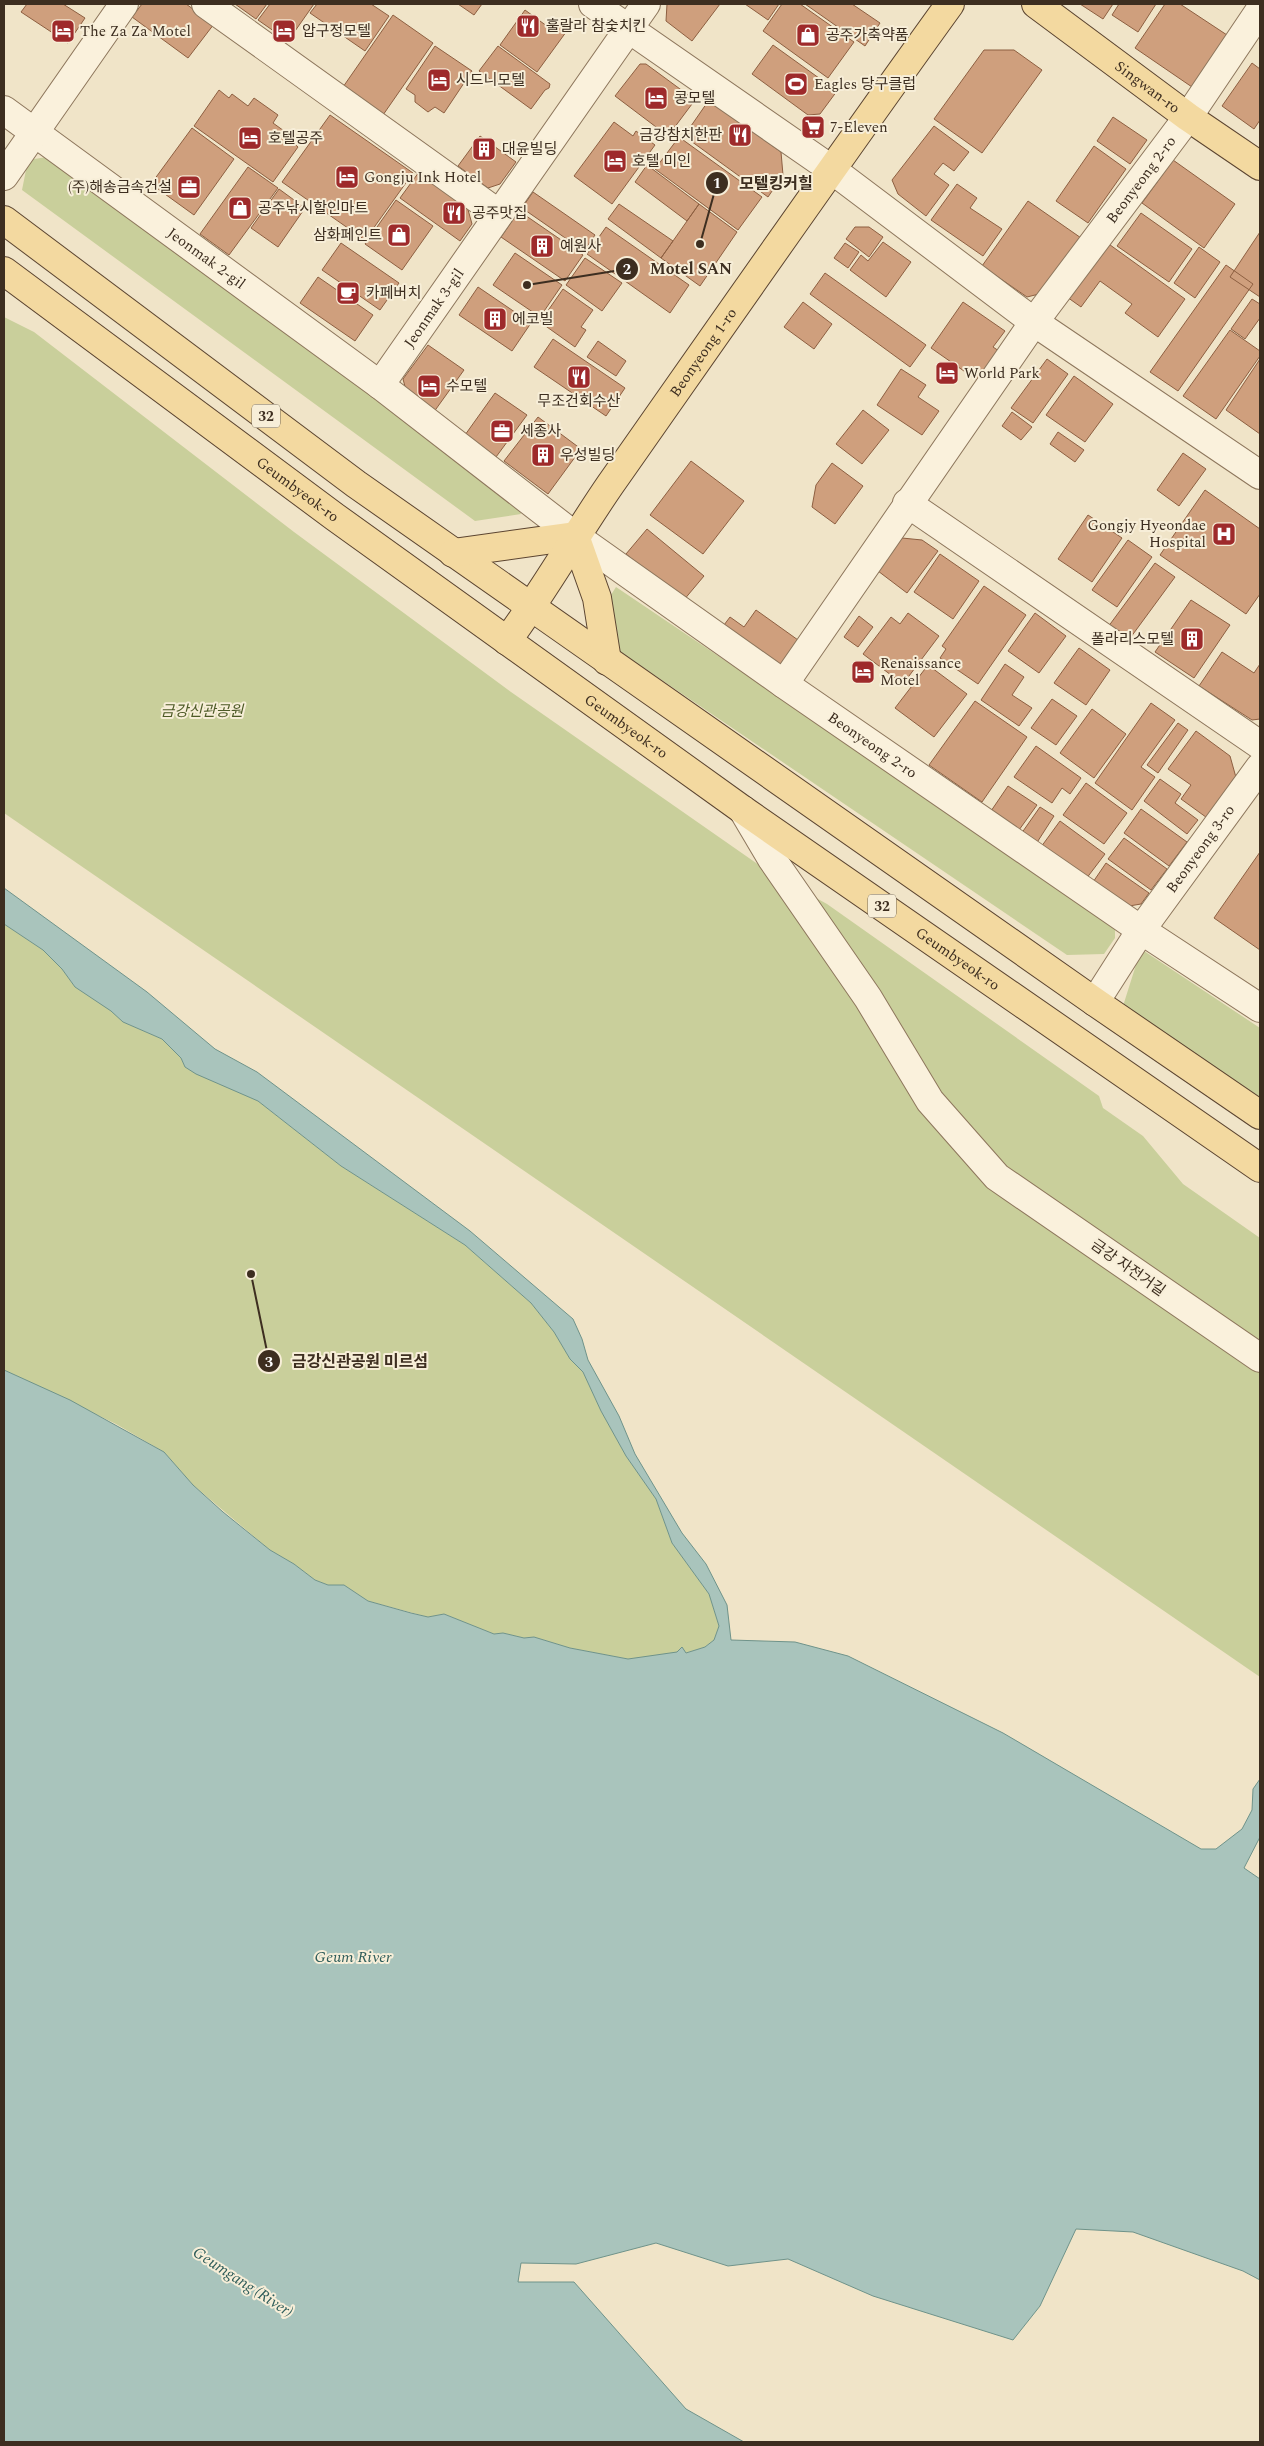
<svg xmlns="http://www.w3.org/2000/svg" width="1264" height="2446" viewBox="0 0 1264 2446" font-family="Spectral,'Noto Sans KR',serif">
<style>
.green{fill:#c9cf9b}
.water{fill:#a9c4bc;stroke:#6f938a}
.building{fill:#cf9f7d;stroke:#8d5f41}
.lines{fill:none;stroke-linecap:round;stroke-linejoin:round}
.minor-casing{stroke:#8d765c;stroke-width:30}
.major-casing{stroke:#5b4430;stroke-width:30}
.minor{stroke:#faf1dc;stroke-width:28}
.major{stroke:#f3d9a0;stroke-width:28}
.labels{text-anchor:middle;dominant-baseline:central;stroke-width:4;stroke-linejoin:round;paint-order:stroke}
.shield{fill:#f7eed8;stroke:#756857;stroke-width:1}
.shield-label{font-size:14px;font-weight:bold;fill:#3d2e20}
.poi-label{font-size:15px;fill:#3d2e20;stroke:#f7eed8;text-anchor:start}
.street-label{font-size:15px;fill:#3d2e20;stroke:#f7eed8}
.park-label{font-size:15px;font-style:italic;fill:#4d5a26;stroke:#f7eed8}
.water-label{font-size:16px;font-style:italic;fill:#2f5d5a;stroke:#f7eed8}
.leader{fill:none;stroke:#3d2e20;stroke-width:2}
.callout-dot{fill:#3d2e20;stroke:#f7eed8;stroke-width:2}
.mark-label{font-size:15px;text-anchor:middle;font-weight:bold;fill:#fff}
.callout-label{font-size:16px;text-anchor:middle;font-weight:bold;fill:#3d2e20;stroke:#f7eed8;stroke-width:4;stroke-linejoin:round;paint-order:stroke}
</style>
<rect width="100%" height="100%" fill="#f0e4c8"/>
<path class="green" d="M 53,156 L 516,500 L 521,514 L 475,521 L 22,190 L 28,160 Z
M 4,317 L 34,332 L 294,532 L 511,692 L 769,872 L 827,904 L 1099,1096 L 1103,1108 L 1143,1136 L 1183,1184 L 1260,1238 L 1260,1677 L 4,813 Z
M 616,587 L 1115,923 L 1115,938 L 1104,954 L 1067,955 L 616,649 L 604,606 Z
M 4,924 L 43,950 L 62,969 L 75,987 L 112,1011 L 123,1022 L 162,1039 L 181,1058 L 185,1067 L 258,1101 L 341,1166 L 465,1245 L 531,1303 L 554,1332 L 570,1359 L 583,1372 L 601,1411 L 626,1456 L 656,1499 L 672,1543 L 709,1594 L 719,1626 L 714,1640 L 705,1647 L 686,1653 L 628,1659 L 570,1648 L 534,1637 L 524,1638 L 503,1633 L 494,1634 L 444,1614 L 428,1617 L 368,1601 L 344,1585 L 328,1585 L 315,1580 L 294,1564 L 270,1550 L 193,1485 L 164,1452 L 116,1424 L 4,1370 Z
M 1141,949 L 1260,1028 L 1260,1097 L 1123,1006 Z"/>
<path class="water" d="M 4,888 L 147,992 L 215,1049 L 257,1072 L 470,1231 L 573,1319 L 582,1339 L 588,1360 L 619,1416 L 635,1454 L 682,1533 L 706,1564 L 727,1605 L 731,1640 L 795,1642 L 848,1656 L 1003,1733 L 1201,1849 L 1216,1849 L 1242,1829 L 1252,1810 L 1253,1789 L 1260,1779 L 1260,1837 L 1244,1868 L 1260,1879 L 1260,2280 L 1243,2271 L 1133,2232 L 1076,2229 L 1040,2306 L 1013,2340 L 873,2296 L 788,2259 L 728,2266 L 656,2243 L 576,2264 L 521,2263 L 518,2282 L 574,2282 L 686,2409 L 744,2442 L 4,2442 L 4,1370 L 70,1400 L 164,1452 L 193,1485 L 223,1512 L 270,1550 L 294,1564 L 315,1580 L 328,1585 L 344,1585 L 368,1601 L 411,1613 L 428,1617 L 444,1614 L 494,1634 L 503,1633 L 524,1638 L 534,1637 L 570,1648 L 628,1659 L 677,1652 L 682,1647 L 686,1653 L 705,1647 L 714,1640 L 719,1626 L 709,1594 L 672,1543 L 656,1499 L 626,1456 L 601,1411 L 583,1372 L 570,1359 L 554,1332 L 531,1303 L 465,1245 L 341,1166 L 258,1101 L 196,1074 L 185,1067 L 181,1058 L 162,1039 L 123,1022 L 111,1011 L 75,987 L 62,969 L 43,950 L 4,924 Z"/>
<path class="building" d="M 27,4 L 63,4 L 85,18 L 68,43 L 21,12 Z
M 142,4 L 186,4 L 214,24 L 188,58 L 132,17 Z
M 235,4 L 267,4 L 256,19 Z
M 270,4 L 314,4 L 288,41 L 258,20 Z
M 317,4 L 371,4 L 389,16 L 365,51 L 310,13 Z
M 458,4 L 482,4 L 474,15 Z
M 667,4 L 720,4 L 692,41 L 666,21 Z
M 745,4 L 779,4 L 768,20 Z
M 782,4 L 800,4 L 854,42 L 828,78 L 763,31 Z
M 805,4 L 852,4 L 880,23 L 865,46 Z
M 1080,4 L 1113,4 L 1103,19 Z
M 1119,4 L 1156,4 L 1138,32 L 1112,15 Z
M 1165,4 L 1180,4 L 1227,35 L 1192,87 L 1135,48 Z
M 525,10 L 555,32 L 562,23 L 569,28 L 537,72 L 500,45 Z
M 393,15 L 433,43 L 383,115 L 343,87 Z
M 773,45 L 837,91 L 820,114 L 808,115 L 752,74 Z
M 435,46 L 472,71 L 444,113 L 435,107 L 428,112 L 415,102 L 415,95 L 406,89 Z
M 498,46 L 550,84 L 549,88 L 545,90 L 531,109 L 479,71 Z
M 984,50 L 1014,50 L 1042,70 L 982,153 L 934,119 Z
M 1252,63 L 1260,69 L 1260,120 L 1254,129 L 1222,106 Z
M 640,64 L 646,64 L 695,100 L 668,136 L 615,96 Z
M 219,90 L 229,98 L 232,94 L 248,106 L 254,98 L 278,115 L 273,123 L 291,136 L 289,139 L 298,147 L 273,182 L 194,126 Z
M 709,100 L 781,152 L 783,175 L 768,197 L 684,136 Z
M 330,115 L 413,173 L 365,240 L 282,182 Z
M 1113,117 L 1147,140 L 1130,164 L 1097,141 Z
M 614,122 L 633,136 L 636,131 L 655,145 L 612,204 L 574,176 Z
M 934,126 L 969,152 L 954,171 L 943,163 L 934,174 L 949,185 L 926,216 L 898,194 L 892,180 Z
M 192,128 L 234,159 L 194,215 L 151,184 Z
M 480,136 L 516,162 L 500,184 L 488,188 L 458,166 Z
M 679,137 L 762,197 L 738,230 L 655,169 Z
M 1094,146 L 1126,169 L 1088,223 L 1056,201 Z
M 1173,160 L 1235,204 L 1204,248 L 1142,203 Z
M 647,165 L 699,204 L 687,221 L 635,182 Z
M 248,167 L 278,188 L 229,255 L 200,234 Z
M 419,172 L 467,206 L 472,224 L 460,241 L 400,198 Z
M 957,184 L 977,198 L 970,208 L 1002,229 L 983,256 L 931,220 Z
M 279,189 L 305,208 L 278,247 L 251,228 Z
M 533,192 L 595,235 L 584,251 L 522,208 Z
M 396,200 L 433,226 L 402,270 L 365,244 Z
M 1028,201 L 1084,240 L 1047,292 L 1027,297 L 982,266 Z
M 619,204 L 673,241 L 661,258 L 608,219 Z
M 699,204 L 737,232 L 700,286 L 661,258 Z
M 519,211 L 583,255 L 565,281 L 501,237 Z
M 1141,213 L 1192,249 L 1169,282 L 1117,246 Z
M 606,227 L 689,285 L 670,313 L 587,254 Z
M 855,227 L 869,227 L 883,237 L 869,257 L 846,239 Z
M 1260,232 L 1260,297 L 1230,277 Z
M 883,242 L 911,262 L 886,297 L 850,270 L 861,255 L 868,261 Z
M 1106,242 L 1185,299 L 1158,337 L 1125,313 L 1132,304 L 1100,281 L 1081,307 L 1067,297 Z
M 341,243 L 399,283 L 380,310 L 322,270 Z
M 845,243 L 859,252 L 848,268 L 834,258 Z
M 1199,247 L 1220,262 L 1195,298 L 1174,283 Z
M 515,253 L 562,285 L 540,317 L 493,285 Z
M 585,258 L 622,283 L 602,311 L 566,285 Z
M 1226,265 L 1253,284 L 1178,391 L 1150,372 Z
M 825,273 L 926,345 L 910,367 L 810,294 Z
M 318,277 L 373,315 L 355,341 L 300,303 Z
M 478,287 L 531,323 L 512,351 L 459,315 Z
M 563,289 L 593,310 L 581,327 L 586,330 L 575,347 L 540,322 Z
M 1252,299 L 1260,304 L 1260,318 L 1245,339 L 1231,329 Z
M 803,302 L 832,324 L 814,349 L 784,327 Z
M 963,302 L 1005,331 L 993,347 L 1005,355 L 984,385 L 931,348 Z
M 1230,330 L 1260,351 L 1260,356 L 1216,419 L 1183,396 Z
M 553,339 L 625,388 L 606,416 L 534,367 Z
M 598,341 L 626,361 L 616,376 L 587,357 Z
M 428,345 L 464,370 L 431,416 L 407,394 L 403,379 Z
M 1047,359 L 1068,374 L 1033,423 L 1011,408 Z
M 1260,359 L 1260,434 L 1226,410 Z
M 901,369 L 926,385 L 918,397 L 939,411 L 922,435 L 877,405 Z
M 1074,376 L 1113,404 L 1085,442 L 1046,415 Z
M 495,393 L 527,415 L 496,457 L 465,435 Z
M 863,410 L 889,430 L 862,464 L 836,444 Z
M 1012,412 L 1032,427 L 1021,440 L 1002,426 Z
M 538,417 L 581,449 L 548,494 L 504,461 Z
M 1058,432 L 1084,450 L 1075,462 L 1050,444 Z
M 1183,453 L 1206,469 L 1179,506 L 1157,490 Z
M 691,461 L 744,501 L 703,554 L 650,515 Z
M 832,463 L 863,486 L 835,524 L 812,507 L 816,485 Z
M 1205,490 L 1260,529 L 1260,594 L 1246,614 L 1160,555 Z
M 1088,515 L 1122,538 L 1092,582 L 1058,559 Z
M 647,529 L 704,576 L 683,601 L 626,554 Z
M 902,538 L 922,540 L 938,551 L 907,593 L 878,571 Z
M 1128,540 L 1152,557 L 1117,607 L 1092,590 Z
M 940,554 L 979,581 L 953,619 L 914,592 Z
M 1155,563 L 1175,577 L 1128,641 L 1108,627 Z
M 984,586 L 1026,615 L 978,684 L 940,658 L 946,649 L 942,646 Z
M 1191,600 L 1230,625 L 1194,678 L 1155,652 Z
M 756,610 L 798,640 L 777,669 L 721,629 L 730,617 L 744,627 Z
M 908,613 L 939,636 L 903,684 L 863,654 L 891,617 L 900,624 Z
M 1035,613 L 1066,636 L 1039,673 L 1008,651 Z
M 859,616 L 873,627 L 858,647 L 844,637 Z
M 1079,648 L 1110,670 L 1086,705 L 1054,683 Z
M 1222,652 L 1254,673 L 1260,664 L 1260,719 L 1252,720 L 1199,686 Z
M 1005,664 L 1024,677 L 1012,695 L 1032,708 L 1019,726 L 981,700 Z
M 928,665 L 967,694 L 934,737 L 895,708 Z
M 1052,699 L 1077,716 L 1056,745 L 1031,728 Z
M 975,701 L 1027,737 L 982,802 L 929,765 Z
M 1151,703 L 1175,720 L 1141,767 L 1155,777 L 1132,810 L 1095,783 Z
M 1092,709 L 1126,734 L 1094,778 L 1060,753 Z
M 1178,723 L 1188,730 L 1158,773 L 1147,765 Z
M 1196,731 L 1230,756 L 1237,781 L 1210,820 L 1181,799 L 1191,785 L 1168,769 Z
M 1036,746 L 1081,778 L 1070,794 L 1062,788 L 1052,803 L 1014,777 Z
M 1160,779 L 1181,794 L 1175,803 L 1198,820 L 1187,834 L 1144,801 Z
M 1086,783 L 1127,813 L 1104,844 L 1063,815 Z
M 1008,786 L 1037,805 L 1019,830 L 991,811 Z
M 1040,807 L 1054,816 L 1036,844 L 1021,834 Z
M 1141,809 L 1187,842 L 1169,866 L 1124,833 Z
M 1060,821 L 1105,854 L 1086,879 L 1041,847 Z
M 1124,838 L 1167,869 L 1151,890 L 1108,859 Z
M 1260,852 L 1260,950 L 1214,918 Z
M 1106,863 L 1149,893 L 1141,904 L 1123,907 L 1091,885 Z"/>
<g class="lines">
<g class="minor-casing">
<g id="minor">
<path d="M 206,4 L 499,214"/>
<path d="M 593,4 L 831,169 L 1034,322 L 1260,475"/>
<path id="s1" d="M 4,110 L 380,385 L 575,536 L 784,684 L 1141,930 L 1260,1008"/>
<path d="M 4,176 L 124,4"/>
<path id="s2" d="M 380,385 L 646,4"/>
<path d="M 907,503 L 1260,745"/>
<path id="s3" d="M 784,684 L 1034,322 L 1188,117 L 1260,10"/>
<path d="M 743,810 L 772,859 L 868,998 L 930,1101 L 997,1177 L 1260,1358"/>
<path id="s4" d="M 1095,1002 L 1141,930 L 1260,767"/>
</g>
</g>
<g class="major-casing">
<g id="major">
<path id="s5" d="M 1036,4 L 1188,117 L 1260,166"/>
<path d="M 4,220 L 356,484 L 1095,1002 L 1260,1115"/>
<path id="s6" d="M 4,271 L 335,517 L 743,810 L 1260,1168"/>
<path d="M 453,553 L 575,536 L 597,598 L 607,661"/>
<path id="s7" d="M 507,641 C 544,591 575,536 610,485 C 723,324 835,163 950,4"/>
</g>
</g>
<use href="#minor" class="minor"/>
<use href="#major" class="major"/>
</g>
<defs>
<g id="restaurant-square" transform="scale(1.25)"><rect x="-9" y="-9" width="18" height="18" rx="4" fill="#9e2a2b" stroke="#f7eed8"/><path d="M-5-6h1v4h1v-4h1v4h1v-4h1v5L-1.5 .5V6h-2V.5L-5-1ZM5-6V6H3V1.5H1.5Q1.5-4 5-6Z" fill="#fff"/></g>
<g id="hotel-square" transform="scale(1.25)"><rect x="-9" y="-9" width="18" height="18" rx="4" fill="#9e2a2b" stroke="#f7eed8"/><path d="M-6-4.5h1.5V1H6V5H4.5V3h-9V5H-6ZM-4 0a1.8 1.8 0 1 1 3.6 0ZM.5 0V-2.5h3Q6-2.5 6 0Z" fill="#fff"/></g>
<g id="shop-square" transform="scale(1.25)"><rect x="-9" y="-9" width="18" height="18" rx="4" fill="#9e2a2b" stroke="#f7eed8"/><path d="M-5-2.5h2.3a2.7 3.5 0 0 1 5.4 0H5L5.5 6h-11ZM-1.5-2.5h3a1.5 2.3 0 0 0-3 0Z" fill="#fff"/></g>
<g id="stadium-square" transform="scale(1.25)"><rect x="-9" y="-9" width="18" height="18" rx="4" fill="#9e2a2b" stroke="#f7eed8"/><path d="M0-5a6.5 5 0 1 0 0 10a6.5 5 0 1 0 0-10ZM-3.5-1.8h7v3.6h-7Z" fill="#fff"/></g>
<g id="supermarket-square" transform="scale(1.25)"><rect x="-9" y="-9" width="18" height="18" rx="4" fill="#9e2a2b" stroke="#f7eed8"/><path d="M-6-5.5h2.5l.6 2H6L4.5 2H-2.5L-4.4-4H-6ZM-1.5 3.2a1.3 1.3 0 1 0 .1 0ZM3 3.2a1.3 1.3 0 1 0 .1 0Z" fill="#fff"/></g>
<g id="building-square" transform="scale(1.25)"><rect x="-9" y="-9" width="18" height="18" rx="4" fill="#9e2a2b" stroke="#f7eed8"/><path d="M-4-6H4V6H1V3H-1V6H-4ZM-2.5-4.3h1.7v1.8h-1.7ZM.8-4.3h1.7v1.8H.8ZM-2.5-1h1.7V.8h-1.7ZM.8-1h1.7V.8H.8Z" fill="#fff"/></g>
<g id="office-square" transform="scale(1.25)"><rect x="-9" y="-9" width="18" height="18" rx="4" fill="#9e2a2b" stroke="#f7eed8"/><path d="M-6-3h4V-5.5h4V-3h4V5H-6ZM-1-4.5V-3h2v-1.5ZM-6 0V1H6V0Z" fill="#fff"/></g>
<g id="cafe-square" transform="scale(1.25)"><rect x="-9" y="-9" width="18" height="18" rx="4" fill="#9e2a2b" stroke="#f7eed8"/><path d="M-5.5-4.5H6V0H3Q3 3.5 0 3.5H-2.5Q-5.5 3.5-5.5 0ZM3-3.2v2h1.7v-2ZM-6 4.5H4V6H-6Z" fill="#fff"/></g>
<g id="hospital-square" transform="scale(1.25)"><rect x="-9" y="-9" width="18" height="18" rx="4" fill="#9e2a2b" stroke="#f7eed8"/><path d="M-5-5h3v3.5h4V-5h3V5h-3V1.5h-4V5h-3Z" fill="#fff"/></g>
</defs>
<g fill-rule="evenodd">
<use href="#restaurant-square" x="528" y="26"/>
<use href="#hotel-square" x="63" y="31"/>
<use href="#hotel-square" x="284" y="31"/>
<use href="#shop-square" x="808" y="35"/>
<use href="#hotel-square" x="439" y="80"/>
<use href="#stadium-square" x="796" y="84"/>
<use href="#hotel-square" x="656" y="98"/>
<use href="#supermarket-square" x="813" y="127"/>
<use href="#restaurant-square" x="740" y="135"/>
<use href="#hotel-square" x="250" y="138"/>
<use href="#building-square" x="484" y="149"/>
<use href="#hotel-square" x="615" y="161"/>
<use href="#hotel-square" x="347" y="177"/>
<use href="#office-square" x="189" y="187"/>
<use href="#shop-square" x="240" y="208"/>
<use href="#restaurant-square" x="454" y="213"/>
<use href="#shop-square" x="399" y="235"/>
<use href="#building-square" x="542" y="246"/>
<use href="#cafe-square" x="348" y="293"/>
<use href="#building-square" x="495" y="319"/>
<use href="#hotel-square" x="947" y="373"/>
<use href="#restaurant-square" x="579" y="377"/>
<use href="#hotel-square" x="429" y="386"/>
<use href="#office-square" x="502" y="431"/>
<use href="#building-square" x="543" y="455"/>
<use href="#hospital-square" x="1224" y="534"/>
<use href="#building-square" x="1192" y="639"/>
<use href="#hotel-square" x="863" y="672"/>
</g>
<g class="labels">
<g class="shield">
<rect x="252" y="404.5" width="28" height="23" rx="4"/>
<rect x="868" y="894.5" width="28" height="23" rx="4"/>
</g>
<g class="shield-label">
<text x="266" y="416">32</text>
<text x="882" y="906">32</text>
</g>
<g class="poi-label">
<text x="546" y="26">훌랄라 참숯치킨</text>
<text x="80" y="31">The Za Za Motel</text>
<text x="302" y="31">압구정모텔</text>
<text x="826" y="35">공주가축약품</text>
<text x="456" y="80">시드니모텔</text>
<text x="814" y="84">Eagles 당구클럽</text>
<text x="674" y="98">콩모텔</text>
<text x="830" y="127">7-Eleven</text>
<text x="722" y="135" text-anchor="end">금강참치한판</text>
<text x="268" y="138">호텔공주</text>
<text x="502" y="149">대윤빌딩</text>
<text x="632" y="161">호텔 미인</text>
<text x="364" y="177">Gongju Ink Hotel</text>
<text x="172" y="187" text-anchor="end">(주)해송금속건설</text>
<text x="258" y="208">공주낚시할인마트</text>
<text x="472" y="213">공주맛집</text>
<text x="382" y="235" text-anchor="end">삼화페인트</text>
<text x="560" y="246">예원사</text>
<text x="366" y="293">카페버치</text>
<text x="512" y="319">에코빌</text>
<text x="964" y="373">World Park</text>
<text x="446" y="386">수모텔</text>
<text x="579" y="401" text-anchor="middle">무조건회수산</text>
<text x="520" y="431">세종사</text>
<text x="560" y="455">우성빌딩</text>
<text x="1206" y="525" text-anchor="end">Gongjy Hyeondae<tspan x="1206" dy="17">Hospital</tspan></text>
<text x="1174" y="639" text-anchor="end">폴라리스모텔</text>
<text x="880" y="663">Renaissance<tspan x="880" dy="17">Motel</tspan></text>
</g>
<g class="street-label">
<text stroke="none"><textPath href="#s5" startOffset="139">Singwan-ro</textPath></text>
<text stroke="none"><textPath href="#s3" startOffset="618">Beonyeong 2-ro</textPath></text>
<text stroke="none"><textPath href="#s1" startOffset="251">Jeonmak 2-gil</textPath></text>
<text stroke="none"><textPath href="#s2" startOffset="94">Jeonmak 3-gil</textPath></text>
<text stroke="none"><textPath href="#s7" startOffset="349">Beonyeong 1-ro</textPath></text>
<text stroke="none"><textPath href="#s6" startOffset="366">Geumbyeok-ro</textPath></text>
<text stroke="none"><textPath href="#s6" startOffset="771">Geumbyeok-ro</textPath></text>
<text stroke="none"><textPath href="#s1" startOffset="1076">Beonyeong 2-ro</textPath></text>
<text stroke="none"><textPath href="#s4" startOffset="186">Beonyeong 3-ro</textPath></text>
<text stroke="none"><textPath href="#s6" startOffset="1176">Geumbyeok-ro</textPath></text>
<text transform="translate(1128 1268) rotate(35)">금강 자전거길</text>
</g>
<g class="park-label">
<text x="202" y="711">금강신관공원</text>
</g>
<g class="water-label">
<text x="353" y="1957">Geum River</text>
<text transform="translate(243 2282) rotate(33)">Geumgang (River)</text>
</g>
</g>
<path class="leader" d="M700 244L717 183M527 285L627 269M251 1274L269 1361"/>
<g class="callout-dot">
<circle cx="700" cy="244" r="5"/>
<circle cx="527" cy="285" r="5"/>
<circle cx="251" cy="1274" r="5"/>
<circle cx="717" cy="183" r="12"/>
<circle cx="627" cy="269" r="12"/>
<circle cx="269" cy="1361" r="12"/>
</g>
<g class="mark-label">
<text x="717" y="188">1</text>
<text x="627" y="274">2</text>
<text x="269" y="1367">3</text>
</g>
<g class="callout-label">
<text x="776" y="189">모텔킹커힐</text>
<text x="691" y="274">Motel SAN</text>
<text x="360" y="1367">금강신관공원 미르섬</text>
</g>
<rect width="1264" height="2446" fill="none" stroke="#3d2e20" stroke-width="10"/>
</svg>
